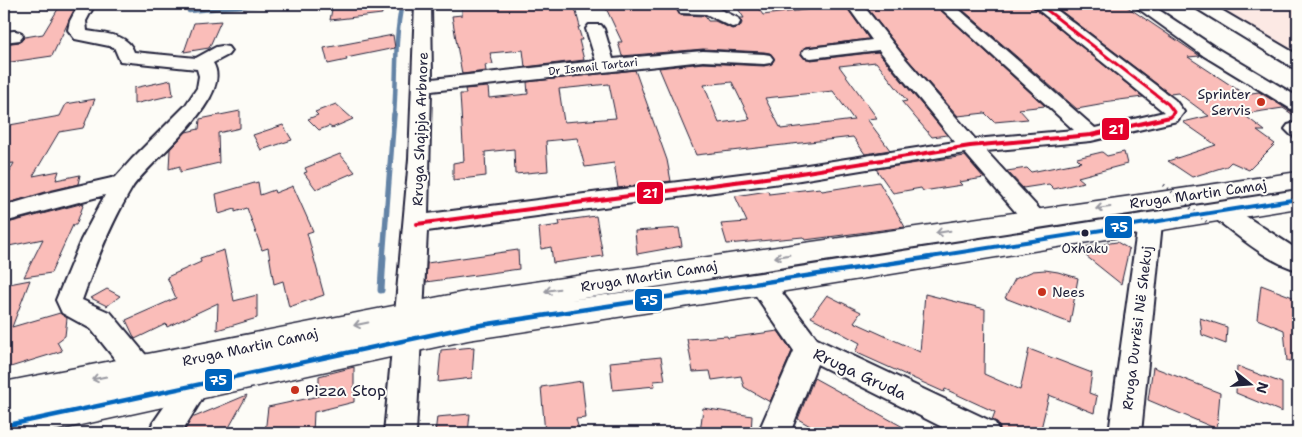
<svg xmlns="http://www.w3.org/2000/svg" width="1302" height="437" viewBox="0 0 1302 437" font-family="'Shantell Sans',sans-serif">
<style>
.built{fill:#fce9e4}
.lines{fill:none;stroke-linecap:round;stroke-linejoin:round}
.stream-far2{stroke:#6483a6;stroke-width:4.5}
.stream-far1{stroke:#6483a6;stroke-width:5.5}
.stream{stroke:#6483a6;stroke-width:7}
.building{fill:#fabdb9;stroke:#22223b;fill-rule:evenodd}
.minor-casing{stroke:#22223b;stroke-width:4}
.highway-casing{stroke:#22223b;stroke-width:3}
.minor{fill:#fdfcf7;fill-rule:evenodd}
.highway{fill:#fdfcf7;fill-rule:evenodd}
.path-bridge{stroke:#22223b;stroke-width:3;stroke-dasharray:1 4;stroke-linecap:butt}
.bus-1-far1-casing{stroke:#fdfcf7;stroke-width:6}
.bus-1-casing{stroke:#fdfcf7;stroke-width:8}
.bus-2-far1-casing{stroke:#fdfcf7;stroke-width:8}
.bus-2-casing{stroke:#fdfcf7;stroke-width:8}
.bus-1-far1{stroke:#e4002b;stroke-width:3}
.bus-1{stroke:#e4002b;stroke-width:4}
.bus-2-far1{stroke:#0065bd;stroke-width:4}
.bus-2{stroke:#0065bd;stroke-width:4.5}
.oneway{stroke:#9a9aa2}
.poi-dot{fill:#c8321e;stroke:#fdfcf7;stroke-width:2}
.bus-dot{fill:#22223b;stroke:#fdfcf7;stroke-width:2}
.labels{text-anchor:middle;dominant-baseline:central;stroke-width:4;stroke-linejoin:round;paint-order:stroke}
.far-street-label{font-size:11px;fill:#22223b;stroke:#fdfcf7}
.bus-label{font-size:13px;fill:#22223b;stroke:#fdfcf7}
.poi-label{font-size:14px;fill:#22223b;stroke:#fdfcf7;text-anchor:end}
.street-label{font-size:14px;fill:#22223b;stroke:#fdfcf7}
.near-street-label{font-size:16px;fill:#22223b;stroke:#fdfcf7}
.near-poi-label{font-size:16px;fill:#22223b;stroke:#fdfcf7;text-anchor:start}
.line-badge{stroke:#fdfcf7;stroke-width:2}
.badge-label{font-size:14px;text-anchor:middle;font-weight:bold;fill:#fff}
</style>
<rect width="100%" height="100%" fill="#fdfcf7"/>
<filter id="ink" filterUnits="userSpaceOnUse"><feTurbulence type="fractalNoise" baseFrequency=".02" numOctaves="2"/><feDisplacementMap in="SourceGraphic" scale="10" xChannelSelector="R" yChannelSelector="G"/><feConvolveMatrix kernelMatrix="1 2 1 2 8 2 1 2 1" color-interpolation-filters="sRGB"/></filter>
<g filter="url(#ink)">
<path class="built" d="M 1205,4 L 1298,4 L 1298,59 Z"/>
<g class="lines">
<path class="stream-far2" d="M 189,11 L 268,4
M 394,115 C 397,78 394,40 402,4"/>
<path class="stream-far1" d="M 383,258 L 394,114"/>
<path class="stream" d="M 381,290 L 383,257"/>
</g>
<path class="building" d="M 61,4 L 77,4 L 52,56 L 4,63 L 4,44 L 20,42 L 25,37 L 43,34 Z
M 333,4 L 381,4 L 382,14 L 330,20 Z
M 471,4 L 533,4 L 534,8 L 574,4 L 580,27 L 578,27 L 582,40 L 579,40 L 584,60 L 525,67 L 523,50 L 490,53 L 493,64 L 485,65 L 486,71 L 462,74 L 452,16 L 462,15 L 462,6 L 471,6 Z
M 604,4 L 673,4 L 680,15 L 705,16 L 708,21 L 715,21 L 732,29 L 740,27 L 742,23 L 740,18 L 744,18 L 735,4 L 755,4 L 763,15 L 845,5 L 869,39 L 805,47 L 800,53 L 804,58 L 811,60 L 878,52 L 947,135 L 932,137 L 902,102 L 907,101 L 876,62 L 839,66 L 877,118 L 867,119 L 890,150 L 865,154 L 853,137 L 696,155 L 659,68 L 703,63 L 764,66 L 772,64 L 774,58 L 770,53 L 764,52 L 703,49 L 622,56 L 618,42 L 622,42 ZM 732,82 L 750,119 L 719,123 L 704,85 ZM 833,91 L 854,120 L 781,129 L 765,98 Z
M 864,4 L 934,4 L 1045,106 L 1019,109 L 1028,119 L 994,122 L 985,113 L 958,116 L 904,55 Z
M 956,4 L 1029,4 L 1143,97 L 1103,102 L 1105,104 L 1077,109 Z
M 1052,4 L 1123,4 L 1200,56 L 1188,57 L 1244,94 L 1259,92 L 1290,111 L 1298,113 L 1298,118 L 1283,108 L 1243,114 L 1265,131 L 1257,131 L 1275,144 L 1249,170 L 1231,162 L 1227,166 L 1192,177 L 1168,161 L 1216,145 L 1183,122 L 1209,116 L 1178,93 L 1170,94 Z
M 221,21 L 209,48 L 184,52 L 194,23 Z
M 393,35 L 395,48 L 346,58 L 347,60 L 328,64 L 324,48 Z
M 635,70 L 667,160 L 671,181 L 618,188 L 614,163 L 585,167 L 577,138 L 546,141 L 548,171 L 515,174 L 514,149 L 485,152 L 486,176 L 453,180 L 453,163 L 464,161 L 460,94 L 466,94 L 465,89 L 488,87 L 489,98 L 528,94 L 527,82 ZM 609,84 L 616,118 L 564,122 L 559,89 Z
M 171,80 L 173,95 L 134,104 L 134,88 Z
M 95,99 L 83,128 L 59,132 L 33,176 L 59,171 L 56,180 L 80,175 L 78,184 L 4,204 L 4,182 L 14,163 L 4,164 L 4,126 L 60,116 L 66,104 Z
M 336,104 L 353,119 L 332,128 L 329,126 L 319,130 L 308,119 L 318,115 L 315,112 Z
M 240,111 L 240,128 L 218,133 L 219,163 L 180,172 L 180,166 L 169,169 L 170,149 L 186,132 L 199,129 L 200,119 Z
M 283,125 L 292,140 L 261,150 L 253,135 Z
M 1102,152 L 1107,156 L 1124,152 L 1127,164 L 1078,177 L 1084,182 L 1054,189 L 1049,184 L 1023,188 L 1007,171 L 1027,168 L 1031,172 L 1081,162 L 1077,158 Z
M 340,154 L 355,172 L 316,189 L 304,173 L 307,172 L 305,168 Z
M 965,156 L 984,178 L 959,182 L 962,185 L 923,191 L 921,188 L 893,193 L 876,169 Z
M 258,182 L 260,195 L 274,190 L 275,193 L 293,186 L 313,231 L 307,233 L 324,295 L 289,307 L 283,281 L 274,284 L 268,248 L 262,250 L 247,208 L 235,212 L 235,209 L 219,214 L 216,194 Z
M 879,182 L 905,227 L 805,240 L 803,237 L 727,244 L 721,224 L 747,222 L 735,196 L 768,191 L 769,194 L 820,188 L 822,191 Z
M 84,203 L 76,225 L 73,225 L 51,273 L 24,277 L 43,239 L 4,247 L 4,224 Z
M 596,216 L 603,256 L 553,263 L 551,247 L 541,249 L 539,228 L 560,225 L 559,221 Z
M 679,228 L 682,246 L 637,254 L 635,231 Z
M 1117,242 L 1129,249 L 1121,284 L 1076,248 Z
M 224,250 L 234,301 L 257,295 L 257,318 L 217,330 L 218,303 L 167,327 L 166,324 L 135,339 L 126,320 L 176,298 L 167,277 L 201,262 L 200,258 Z
M 518,250 L 519,269 L 426,282 L 427,263 Z
M 1045,270 L 1058,272 L 1078,278 L 1070,323 L 1005,298 L 1015,279 L 1033,271 Z
M 30,280 L 12,327 L 60,313 L 67,318 L 65,336 L 57,342 L 62,351 L 4,369 L 4,285 Z
M 1261,285 L 1298,299 L 1298,360 L 1287,361 L 1284,330 L 1257,319 Z
M 107,289 L 120,296 L 107,306 L 91,298 Z
M 925,294 L 985,309 L 984,374 L 1020,390 L 1029,349 L 1092,373 L 1089,393 L 1097,396 L 1094,413 L 1049,395 L 1040,433 L 1002,433 L 997,422 L 992,420 L 995,412 L 945,389 L 944,392 L 855,352 L 860,343 L 811,317 L 827,295 L 861,312 L 854,322 L 920,352 Z
M 1200,318 L 1227,327 L 1226,344 L 1202,335 Z
M 778,331 L 792,351 L 770,402 L 744,387 L 741,376 L 712,380 L 710,371 L 693,372 L 687,339 L 727,336 L 728,338 Z
M 474,347 L 472,378 L 438,382 L 441,350 Z
M 661,357 L 665,380 L 654,381 L 655,386 L 613,390 L 610,362 Z
M 1237,366 L 1282,383 L 1282,412 L 1236,393 Z
M 354,367 L 354,402 L 314,412 L 313,433 L 265,433 L 268,407 L 319,396 L 319,376 Z
M 1153,367 L 1220,393 L 1217,429 L 1148,400 Z
M 814,378 L 914,433 L 806,433 L 810,426 L 798,419 Z
M 582,381 L 586,418 L 576,419 L 580,433 L 545,433 L 541,387 Z
M 247,395 L 226,433 L 183,433 L 192,418 Z
M 703,408 L 752,416 L 751,433 L 700,433 Z
M 470,414 L 468,433 L 435,433 L 437,417 Z"/>
<g class="lines">
<g class="minor-casing">
<path id="minor" d="M 79,4 L 95,4 L 86,21 L 87,31 C 104,34 128,33 134,52 L 196,58 L 216,47 L 222,46 L 228,47 L 231,51 L 228,55 L 213,63 C 235,98 150,160 132,188 C 111,223 96,261 82,300 L 111,313 L 150,360 L 155,369 L 150,378 L 140,381 L 130,378 L 91,329 L 62,313 L 56,300 L 81,240 L 105,195 L 4,222 L 4,206 L 51,192 L 116,177 L 132,159 L 185,106 L 197,88 L 199,76 L 197,69 L 120,61 L 114,47 L 75,39 L 68,30 L 70,21 Z
M 415,4 L 431,4 L 432,79 L 596,61 L 586,29 L 589,25 L 601,25 L 604,29 L 613,59 L 703,51 L 764,54 L 770,55 L 773,59 L 770,63 L 764,64 L 703,61 L 431,91 L 428,214 L 788,168 L 955,142 L 879,50 L 811,58 L 805,57 L 802,53 L 805,49 L 811,48 L 872,40 L 846,4 L 862,4 L 903,56 L 975,139 L 1074,130 L 936,4 L 953,4 L 1095,128 L 1164,112 L 1031,4 L 1049,4 L 1175,100 L 1184,112 L 1177,121 L 1091,141 L 986,151 L 1042,212 L 1046,218 L 1042,224 L 1034,226 L 1026,224 L 965,153 L 788,182 L 427,231 L 423,314 L 419,321 L 409,325 L 399,321 L 395,314 L 409,159 Z
M 675,4 L 709,4 L 738,18 L 740,22 L 738,26 L 732,27 L 706,14 L 680,13 Z
M 1132,4 L 1150,4 L 1216,48 L 1298,97 L 1298,111 L 1291,109 L 1204,56 Z
M 1192,4 L 1211,4 L 1298,55 L 1298,68 L 1292,67 L 1194,7 Z
M 14,31 L 20,32 L 23,36 L 20,40 L 4,42 L 4,32 Z
M 1295,123 L 1298,124 L 1298,137 L 1291,135 L 1285,129 L 1288,125 Z
M 1222,204 L 1230,206 L 1298,250 L 1298,270 C 1267,262 1239,236 1214,218 L 1210,212 L 1214,206 Z
M 1150,215 L 1158,217 L 1162,223 L 1141,433 L 1109,433 L 1138,223 L 1142,217 Z
M 761,274 L 770,277 L 817,339 L 995,423 L 1000,433 L 954,433 L 817,364 L 790,433 L 758,433 L 794,351 L 748,284 L 752,277 Z
M 407,327 L 417,330 L 421,338 L 416,433 L 384,433 L 393,338 L 397,330 Z
M 196,371 L 206,375 L 211,384 L 181,433 L 148,433 L 153,423 L 186,375 Z"/>
</g>
<g class="highway-casing">
<path id="highway" d="M 1298,172 L 1298,188 L 570,300 L 761,273 L 1298,190 L 1298,208 L 761,295 L 468,340 L 44,433 L 4,433 L 4,382 L 465,292 Z"/>
</g>
<use href="#minor" class="minor"/>
<use href="#highway" class="highway"/>
<path class="path-bridge" d="M 1164,185 L 1209,224"/>
<g class="bus-1-far1-casing">
<path id="bus-1-far1" d="M 1039,4 L 1168,104 L 1174,112 L 1172,115"/>
</g>
<g class="bus-1-casing">
<path id="bus-1" d="M 417,224 L 788,175 L 970,146 L 1091,135 L 1170,117 L 1173,114"/>
</g>
<g class="bus-2-far1-casing">
<path id="bus-2-far1" d="M 924,258 L 1298,199"/>
</g>
<g class="bus-2-casing">
<path id="bus-2" d="M 4,426 L 468,327 L 932,257"/>
</g>
<use href="#bus-1-far1" class="bus-1-far1"/>
<use href="#bus-1" class="bus-1"/>
<use href="#bus-2-far1" class="bus-2-far1"/>
<use href="#bus-2" class="bus-2"/>
</g>
<defs><path id="oneway-shaft" d="M-6 0H5M1.5-3L5.5 0L1.5 3" fill="none" stroke-width="1.6" stroke-linecap="round" stroke-linejoin="round" transform="scale(1.25)"/></defs>
<g class="oneway">
<use href="#oneway-shaft" transform="translate(1103 208) rotate(172)"/>
<use href="#oneway-shaft" transform="translate(943 232) rotate(171)"/>
<use href="#oneway-shaft" transform="translate(782 256) rotate(171)"/>
<use href="#oneway-shaft" transform="translate(552 290) rotate(171)"/>
<use href="#oneway-shaft" transform="translate(361 324) rotate(168)"/>
<use href="#oneway-shaft" transform="translate(99 378) rotate(169)"/>
</g>
</g>
<g class="poi-dot">
<circle cx="1261" cy="102" r="5"/>
<circle cx="1042" cy="292" r="5"/>
<circle cx="295" cy="390" r="5"/>
</g>
<circle class="bus-dot" cx="1085" cy="233" r="4.5"/>
<g class="labels">
<g class="far-street-label">
<text transform="translate(593 67) rotate(-6)">Dr Ismail Tartari</text>
</g>
<g class="bus-label">
<text x="1085" y="248">Oxhaku</text>
</g>
<g class="poi-label">
<text x="1251" y="94">Sprinter<tspan x="1251" dy="16">Servis</tspan></text>
<text x="1052" y="292" text-anchor="start">Nees</text>
</g>
<g class="street-label">
<text transform="translate(420 129) rotate(-88)">Rruga Shqipja Arbnore</text>
<text transform="translate(1198 194) rotate(-8)">Rruga Martin Camaj</text>
<text transform="translate(649 276) rotate(-9)">Rruga Martin Camaj</text>
<text transform="translate(1137 328) rotate(-83)">Rruga Durrësi Në Shekuj</text>
<text transform="translate(250 347) rotate(-12)">Rruga Martin Camaj</text>
</g>
<g class="near-street-label">
<text transform="translate(860 374) rotate(25)">Rruga Gruda</text>
</g>
<g class="near-poi-label">
<text x="305" y="390">Pizza Stop</text>
</g>
</g>
<g class="line-badge">
<rect x="1101" y="117" width="29" height="24" rx="5" fill="#e4002b"/>
<rect x="636" y="181" width="28" height="24" rx="5" fill="#e4002b"/>
<rect x="1104" y="215" width="29" height="24" rx="5" fill="#0065bd"/>
<rect x="634" y="288" width="29" height="24" rx="5" fill="#0065bd"/>
<rect x="204" y="368" width="29" height="24" rx="5" fill="#0065bd"/>
</g>
<g class="badge-label">
<text x="1116" y="134">21</text>
<text x="650" y="198">21</text>
<text x="1119" y="232">75</text>
<text x="649" y="305">75</text>
<text x="218" y="385">75</text>
</g>
<rect width="1302" height="437" fill="none" stroke="#fdfcf7" stroke-width="20"/>
<rect x="10" y="10" width="1282" height="417" fill="none" stroke="#22223b" stroke-width="2" filter="url(#ink)"/>
<g transform="translate(1250 384) rotate(107)" stroke="#fdfcf7" stroke-width="4" paint-order="stroke">
<path d="M0-4L9 19L0 12L-9 19Z" fill="#22223b"/>
<text y="-8" font-size="14" font-weight="bold" text-anchor="middle" fill="#22223b">N</text>
</g>
</svg>
